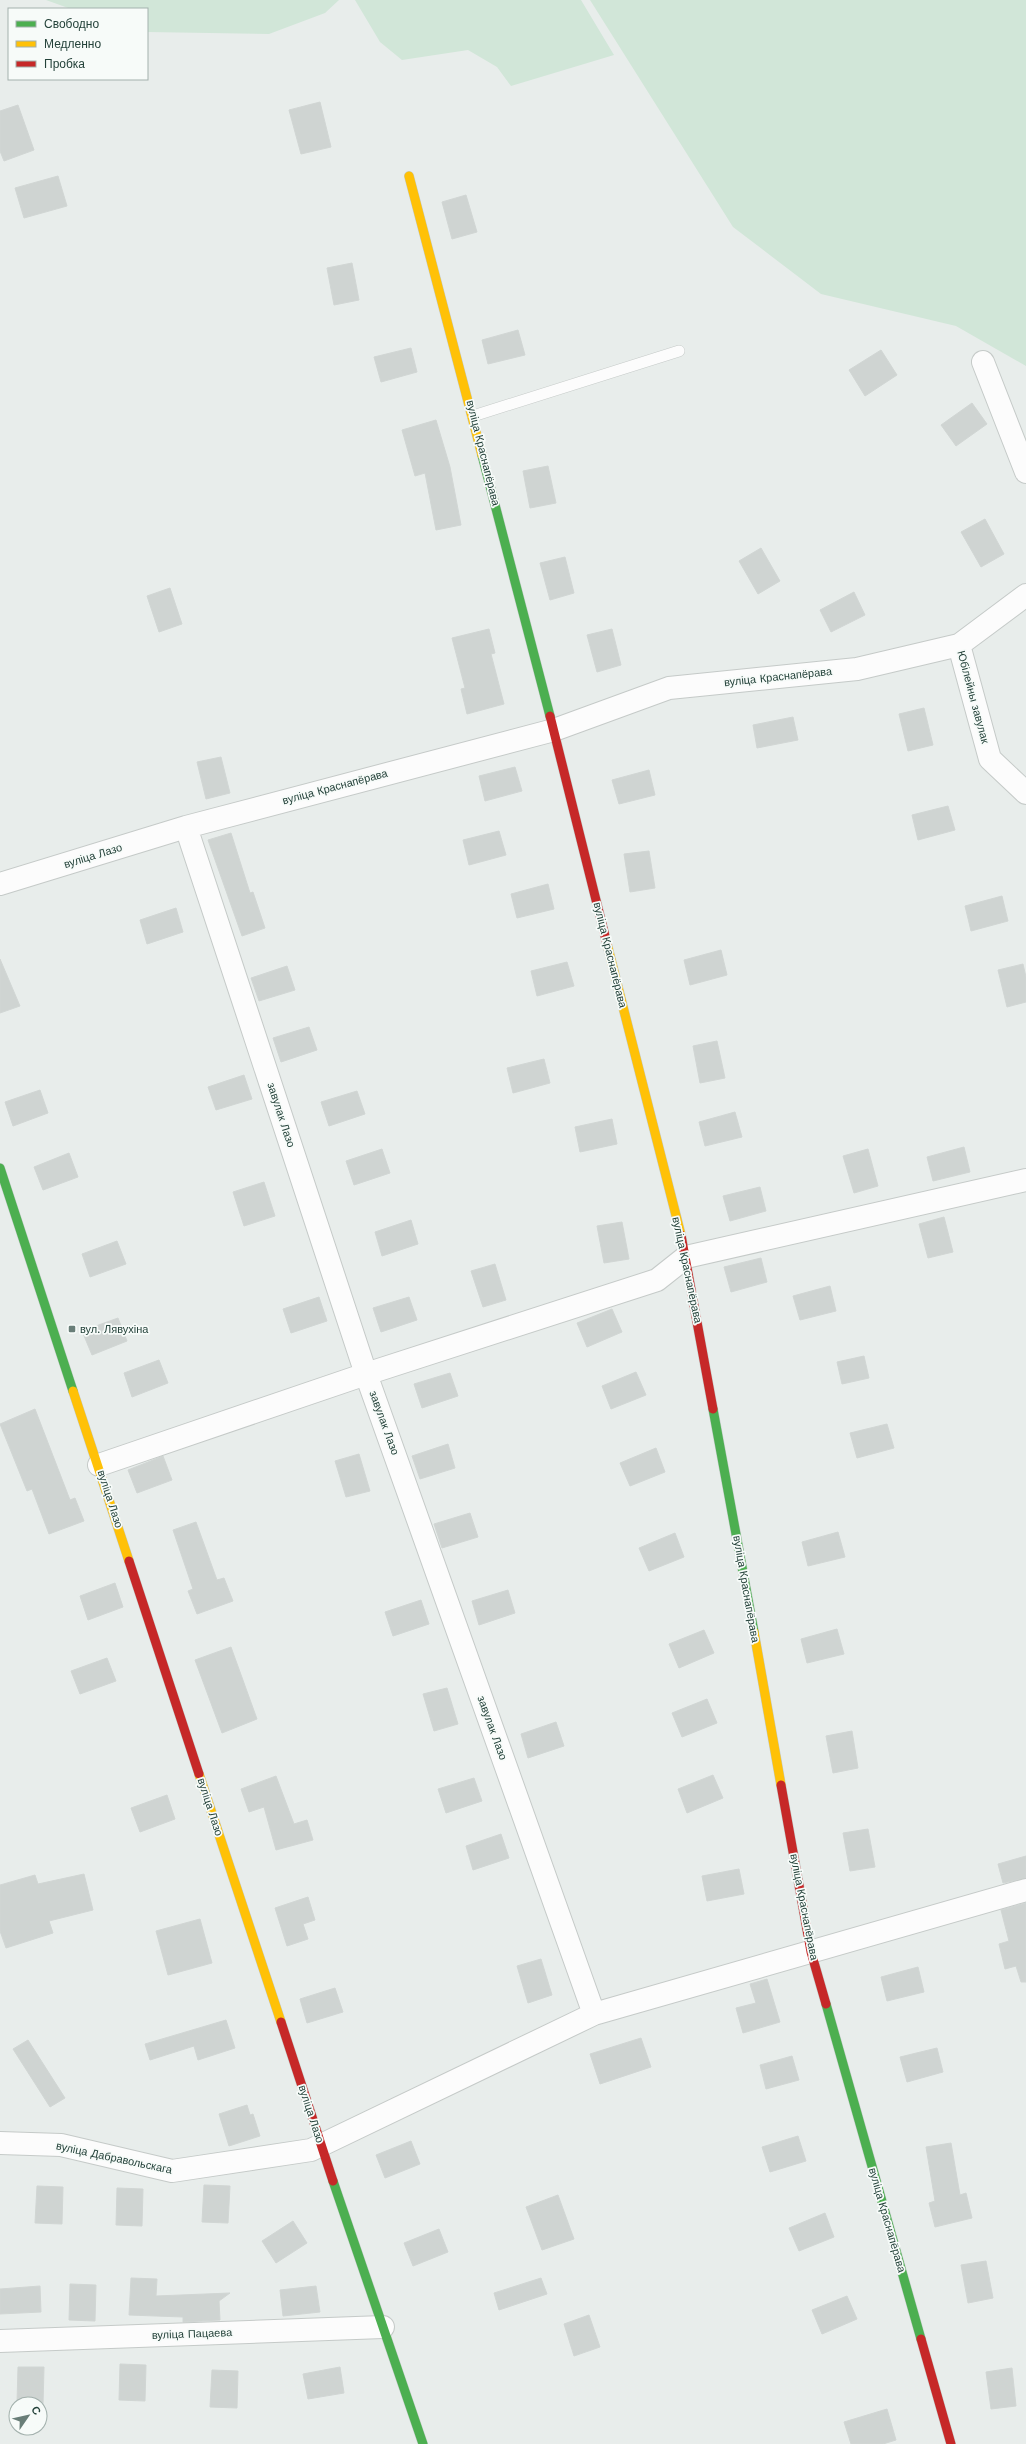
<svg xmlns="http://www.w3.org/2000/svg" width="1026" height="2444" viewBox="0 0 1026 2444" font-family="'Work Sans',sans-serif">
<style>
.green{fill:#d1e6d8}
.building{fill:#cfd4d2;stroke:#d1d6d4}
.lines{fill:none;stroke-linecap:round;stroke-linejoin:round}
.lane-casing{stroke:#c5cac8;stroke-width:12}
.street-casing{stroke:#c5cac8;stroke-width:24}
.fast-casing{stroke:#c3cbc8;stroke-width:10}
.slow-casing{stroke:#c3cbc8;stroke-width:10}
.jam-casing{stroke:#c3cbc8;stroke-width:10}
.lane{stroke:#fcfcfc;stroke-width:11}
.street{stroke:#fcfcfc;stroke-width:22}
.fast{stroke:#4caf50;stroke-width:9}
.slow{stroke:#ffc107;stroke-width:9}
.jam{stroke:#c62828;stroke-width:9}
.poi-dot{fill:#697e78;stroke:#f7fbf9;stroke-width:1.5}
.labels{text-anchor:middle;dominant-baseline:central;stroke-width:3.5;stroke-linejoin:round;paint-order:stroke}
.street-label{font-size:11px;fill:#24423a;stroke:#f7fbf9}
.poi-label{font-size:11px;fill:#24423a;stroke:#f7fbf9;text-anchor:start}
</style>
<rect width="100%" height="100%" fill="#e8edeb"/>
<path class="green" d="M 46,0 L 339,0 L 325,13 L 269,34 L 147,32 L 147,9 L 71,9 Z
M 355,0 L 581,0 L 614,55 L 511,86 L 497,67 L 468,50 L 402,60 L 380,42 Z
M 590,0 L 1026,0 L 1026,366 L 956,326 L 821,294 L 733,227 Z"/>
<path class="building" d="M 320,102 L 331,147 L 301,154 L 289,110 Z
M 18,105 L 34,150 L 4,161 L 0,151 L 0,111 Z
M 58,176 L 67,206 L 24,218 L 15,188 Z
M 466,195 L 477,232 L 452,239 L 442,202 Z
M 352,263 L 359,300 L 334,305 L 327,268 Z
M 518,330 L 525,355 L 488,364 L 482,340 Z
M 411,348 L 417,372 L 381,382 L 374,357 Z
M 881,350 L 897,375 L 865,396 L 849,370 Z
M 972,403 L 987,424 L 956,446 L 941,425 Z
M 436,420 L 450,467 L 461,525 L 436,530 L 425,473 L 415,476 L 402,430 Z
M 548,466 L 556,503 L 530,508 L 523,471 Z
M 985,519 L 1004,554 L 981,567 L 961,532 Z
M 761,548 L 780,581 L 758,594 L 739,561 Z
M 565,557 L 574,593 L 550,600 L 540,563 Z
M 170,588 L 182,624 L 159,632 L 147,596 Z
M 854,592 L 865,615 L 831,632 L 820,610 Z
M 489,629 L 495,653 L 491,654 L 504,704 L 467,714 L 461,689 L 465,688 L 452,638 Z
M 612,629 L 621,665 L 597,672 L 587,635 Z
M 924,708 L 933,745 L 908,751 L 899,714 Z
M 793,717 L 798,740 L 757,748 L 753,725 Z
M 221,757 L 230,793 L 206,799 L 197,762 Z
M 515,767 L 522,791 L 485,801 L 479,776 Z
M 649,770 L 655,795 L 619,804 L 612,780 Z
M 948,806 L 955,830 L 918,840 L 912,815 Z
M 499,831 L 506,855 L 469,865 L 463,840 Z
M 231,833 L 250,893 L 253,892 L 265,928 L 242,936 L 208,840 Z
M 649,851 L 655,888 L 630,892 L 624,854 Z
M 548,884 L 554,909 L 517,918 L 511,894 Z
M 1002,896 L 1008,921 L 971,931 L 965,906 Z
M 176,908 L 183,932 L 147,944 L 140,920 Z
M 721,950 L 727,975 L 690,985 L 684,960 Z
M 0,959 L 20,1006 L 0,1013 Z
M 567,962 L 574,986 L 537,996 L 531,971 Z
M 1023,964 L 1026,977 L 1026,1002 L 1007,1007 L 998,970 Z
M 287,966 L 295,990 L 259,1001 L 251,978 Z
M 309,1027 L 317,1050 L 281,1062 L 273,1038 Z
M 717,1041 L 725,1078 L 700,1083 L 693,1046 Z
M 544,1059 L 550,1083 L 513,1093 L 507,1068 Z
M 244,1075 L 252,1099 L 216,1110 L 208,1087 Z
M 40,1090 L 48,1113 L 13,1126 L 5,1102 Z
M 357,1091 L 365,1114 L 329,1126 L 321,1102 Z
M 735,1112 L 742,1137 L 705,1146 L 699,1122 Z
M 612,1119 L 617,1144 L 580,1152 L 575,1127 Z
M 964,1147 L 970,1172 L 933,1181 L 927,1157 Z
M 382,1149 L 390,1173 L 354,1185 L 346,1161 Z
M 868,1149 L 878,1186 L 854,1193 L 843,1156 Z
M 69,1153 L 78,1177 L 43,1190 L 34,1167 Z
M 264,1182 L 275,1216 L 244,1226 L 233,1192 Z
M 760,1187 L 766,1211 L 730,1221 L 723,1196 Z
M 944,1217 L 953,1252 L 928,1258 L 919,1224 Z
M 411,1220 L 418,1244 L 382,1256 L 375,1232 Z
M 622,1222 L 629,1259 L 604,1263 L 597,1226 Z
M 117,1241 L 126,1264 L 90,1277 L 82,1254 Z
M 761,1258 L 767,1282 L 731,1292 L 724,1267 Z
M 495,1264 L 506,1300 L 483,1307 L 471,1271 Z
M 830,1286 L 836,1311 L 800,1320 L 793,1296 Z
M 319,1297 L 327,1321 L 291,1333 L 283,1309 Z
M 409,1297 L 417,1320 L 381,1332 L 373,1308 Z
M 612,1309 L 622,1332 L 587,1347 L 577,1323 Z
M 118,1318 L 127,1341 L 92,1355 L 82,1331 Z
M 864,1356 L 869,1378 L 842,1384 L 837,1362 Z
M 159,1360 L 168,1383 L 132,1397 L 124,1373 Z
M 636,1372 L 646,1395 L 611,1409 L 602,1386 Z
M 450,1373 L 458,1396 L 422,1408 L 414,1384 Z
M 35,1409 L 70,1500 L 75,1498 L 84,1521 L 49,1534 L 32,1489 L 27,1491 L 0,1424 Z
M 887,1424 L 894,1448 L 857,1458 L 850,1433 Z
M 448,1444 L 455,1468 L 420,1479 L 412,1456 Z
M 656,1448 L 665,1472 L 630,1486 L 620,1463 Z
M 359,1454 L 370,1491 L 346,1497 L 335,1461 Z
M 163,1456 L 172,1480 L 137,1493 L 128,1470 Z
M 470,1513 L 478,1537 L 442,1548 L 434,1524 Z
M 196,1522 L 217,1580 L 224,1578 L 233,1601 L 197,1614 L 188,1591 L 193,1589 L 173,1530 Z
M 838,1532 L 845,1557 L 808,1566 L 802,1542 Z
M 675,1533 L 684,1557 L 649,1571 L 639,1548 Z
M 115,1583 L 123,1607 L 88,1620 L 80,1596 Z
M 508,1590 L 515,1613 L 479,1625 L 472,1601 Z
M 421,1600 L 429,1624 L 393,1636 L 385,1612 Z
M 837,1629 L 844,1654 L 807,1663 L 801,1639 Z
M 704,1630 L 714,1653 L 679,1668 L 669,1644 Z
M 231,1647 L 257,1719 L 222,1733 L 195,1660 Z
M 107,1658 L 116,1681 L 80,1694 L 71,1671 Z
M 447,1688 L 458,1724 L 434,1731 L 423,1694 Z
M 707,1699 L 717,1723 L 682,1737 L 672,1713 Z
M 556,1722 L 564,1746 L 528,1758 L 521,1734 Z
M 852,1731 L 858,1768 L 833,1773 L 826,1736 Z
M 713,1775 L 723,1798 L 687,1813 L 678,1789 Z
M 276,1776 L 294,1824 L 307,1820 L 313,1840 L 276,1850 L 264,1807 L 249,1812 L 241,1789 Z
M 474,1778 L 482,1801 L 446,1813 L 438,1789 Z
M 167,1795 L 175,1819 L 140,1832 L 131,1808 Z
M 868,1829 L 875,1867 L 850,1871 L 843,1833 Z
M 501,1834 L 509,1858 L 473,1870 L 466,1846 Z
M 1026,1856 L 1026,1878 L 1003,1883 L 998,1864 Z
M 739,1869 L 744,1894 L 707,1901 L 702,1876 Z
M 84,1874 L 93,1910 L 49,1921 L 53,1933 L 6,1948 L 0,1931 L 0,1885 L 35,1875 L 38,1884 Z
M 308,1897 L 315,1920 L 303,1924 L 308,1939 L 287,1946 L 275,1908 Z
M 1026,1903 L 1026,1982 L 1021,1982 L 1016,1966 L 1005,1969 L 999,1944 L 1009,1941 L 1001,1910 Z
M 200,1919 L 212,1963 L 168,1975 L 156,1931 Z
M 541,1959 L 552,1995 L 528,2003 L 517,1966 Z
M 918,1967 L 924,1992 L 887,2001 L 881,1977 Z
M 767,1979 L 780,2022 L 743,2033 L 736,2008 L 756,2003 L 750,1984 Z
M 335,1988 L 343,2012 L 307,2023 L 300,1999 Z
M 226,2020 L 235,2048 L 198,2060 L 194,2046 L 150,2060 L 145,2044 Z
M 641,2038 L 651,2067 L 600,2084 L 590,2054 Z
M 28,2040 L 65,2098 L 50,2107 L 13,2049 Z
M 937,2048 L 943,2072 L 907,2082 L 900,2057 Z
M 792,2056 L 799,2080 L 766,2089 L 760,2065 Z
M 247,2105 L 250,2115 L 253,2114 L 260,2136 L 229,2146 L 219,2114 Z
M 798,2136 L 806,2161 L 770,2172 L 762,2147 Z
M 411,2141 L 420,2164 L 385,2178 L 376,2155 Z
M 951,2143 L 960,2195 L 966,2193 L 972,2218 L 935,2227 L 929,2203 L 935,2201 L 926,2147 Z
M 204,2185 L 230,2186 L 228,2223 L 202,2222 Z
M 37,2186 L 63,2187 L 62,2224 L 35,2223 Z
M 117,2188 L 143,2189 L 142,2226 L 116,2225 Z
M 558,2195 L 574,2239 L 542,2250 L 526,2207 Z
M 825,2213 L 834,2237 L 799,2251 L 789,2228 Z
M 293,2221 L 307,2243 L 276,2263 L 262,2241 Z
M 439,2229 L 448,2252 L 413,2266 L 404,2243 Z
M 986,2261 L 993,2298 L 968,2303 L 961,2265 Z
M 131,2278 L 157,2279 L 156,2296 L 230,2293 L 219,2301 L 220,2320 L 183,2322 L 183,2317 L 129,2315 Z
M 541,2278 L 547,2294 L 499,2310 L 494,2293 Z
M 70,2284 L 96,2285 L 95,2321 L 69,2320 Z
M 40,2286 L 41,2312 L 0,2314 L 0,2289 Z
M 316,2286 L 320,2312 L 283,2316 L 280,2290 Z
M 847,2296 L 857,2319 L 822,2334 L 812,2310 Z
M 589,2315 L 600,2347 L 574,2356 L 564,2324 Z
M 120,2364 L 146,2365 L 145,2401 L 119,2400 Z
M 18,2367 L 44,2367 L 43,2405 L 17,2403 Z
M 340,2367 L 344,2393 L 308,2399 L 303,2374 Z
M 1012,2368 L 1016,2406 L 991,2409 L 986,2372 Z
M 212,2370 L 238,2371 L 237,2408 L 210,2407 Z
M 887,2409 L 896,2440 L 883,2444 L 851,2444 L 844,2422 Z"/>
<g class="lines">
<g class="lane-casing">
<path id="lane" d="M 473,416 L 679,351"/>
</g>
<g class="street-casing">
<path id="street" d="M 983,362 L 1026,472
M 1026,595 L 959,645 L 990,759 L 1026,793
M 186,827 L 366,1374 L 594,2014
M 0,884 L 186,827 L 554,730 L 669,688 L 857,669 L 959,645
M 99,1465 L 366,1374 L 657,1280 L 686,1257 L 1026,1180
M 0,2143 L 61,2145 L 172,2171 L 311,2150 L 594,2014 L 1026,1890
M 0,2341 L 383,2327"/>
</g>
<g class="fast-casing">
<path id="fast" d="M 482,455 L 550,716
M 0,1168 L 73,1391
M 713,1409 L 754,1632
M 826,2004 L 921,2339
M 333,2181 L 423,2444"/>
</g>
<g class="slow-casing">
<path id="slow" d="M 409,176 L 482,455
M 607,944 L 681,1235
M 73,1391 L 129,1561
M 754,1632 L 781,1785
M 199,1774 L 281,2022"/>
</g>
<g class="jam-casing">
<path id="jam" d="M 550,716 L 607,944
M 681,1235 L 713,1409
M 129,1561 L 199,1774
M 781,1785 L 811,1952 L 826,2004
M 281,2022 L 333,2181
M 921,2339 L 951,2444"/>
</g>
<use href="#lane" class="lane"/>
<use href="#street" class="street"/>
<use href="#fast" class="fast"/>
<use href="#slow" class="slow"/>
<use href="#jam" class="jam"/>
</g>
<rect class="poi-dot" x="68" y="1325" width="8" height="8" rx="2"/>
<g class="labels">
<g class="street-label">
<text transform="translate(483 453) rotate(76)">вуліца Краснапёрава</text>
<text transform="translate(778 677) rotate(-6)">вуліца Краснапёрава</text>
<text transform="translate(973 697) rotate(75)">Юбілейны завулак</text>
<text transform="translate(335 787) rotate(-15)">вуліца Краснапёрава</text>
<text transform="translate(93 856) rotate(-17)">вуліца Лазо</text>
<text transform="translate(610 955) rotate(76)">вуліца Краснапёрава</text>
<text transform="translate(281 1115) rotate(72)">завулак Лазо</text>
<text transform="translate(687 1270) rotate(78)">вуліца Краснапёрава</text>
<text transform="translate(384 1423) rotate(70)">завулак Лазо</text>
<text transform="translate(110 1499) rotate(72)">вуліца Лазо</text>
<text transform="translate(746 1589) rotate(80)">вуліца Краснапёрава</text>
<text transform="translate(492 1728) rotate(70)">завулак Лазо</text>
<text transform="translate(210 1807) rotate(72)">вуліца Лазо</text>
<text transform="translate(804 1907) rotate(79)">вуліца Краснапёрава</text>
<text transform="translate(311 2114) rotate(72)">вуліца Лазо</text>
<text transform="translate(114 2158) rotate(12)">вуліца Дабравольскага</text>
<text transform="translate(887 2220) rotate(74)">вуліца Краснапёрава</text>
<text transform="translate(192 2334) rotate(-2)">вуліца Пацаева</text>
</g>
<g class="poi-label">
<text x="80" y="1329">вул. Лявухіна</text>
</g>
</g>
<rect x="8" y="8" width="140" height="72" fill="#f7fbf9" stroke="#a3b1ad"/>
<rect x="16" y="21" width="20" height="6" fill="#4caf50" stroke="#a3b1ad"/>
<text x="44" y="28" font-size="12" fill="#24423a">Свободно</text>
<rect x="16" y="41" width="20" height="6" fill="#ffc107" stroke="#a3b1ad"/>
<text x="44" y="48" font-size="12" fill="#24423a">Медленно</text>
<rect x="16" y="61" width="20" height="6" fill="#c62828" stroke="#a3b1ad"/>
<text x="44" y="68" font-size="12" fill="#24423a">Пробка</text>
<g transform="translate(28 2416) rotate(56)"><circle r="19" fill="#f7fbf9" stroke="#a3b1ad"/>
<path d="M0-3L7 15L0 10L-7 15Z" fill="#697e78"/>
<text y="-6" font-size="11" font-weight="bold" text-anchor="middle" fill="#24423a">С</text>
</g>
</svg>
